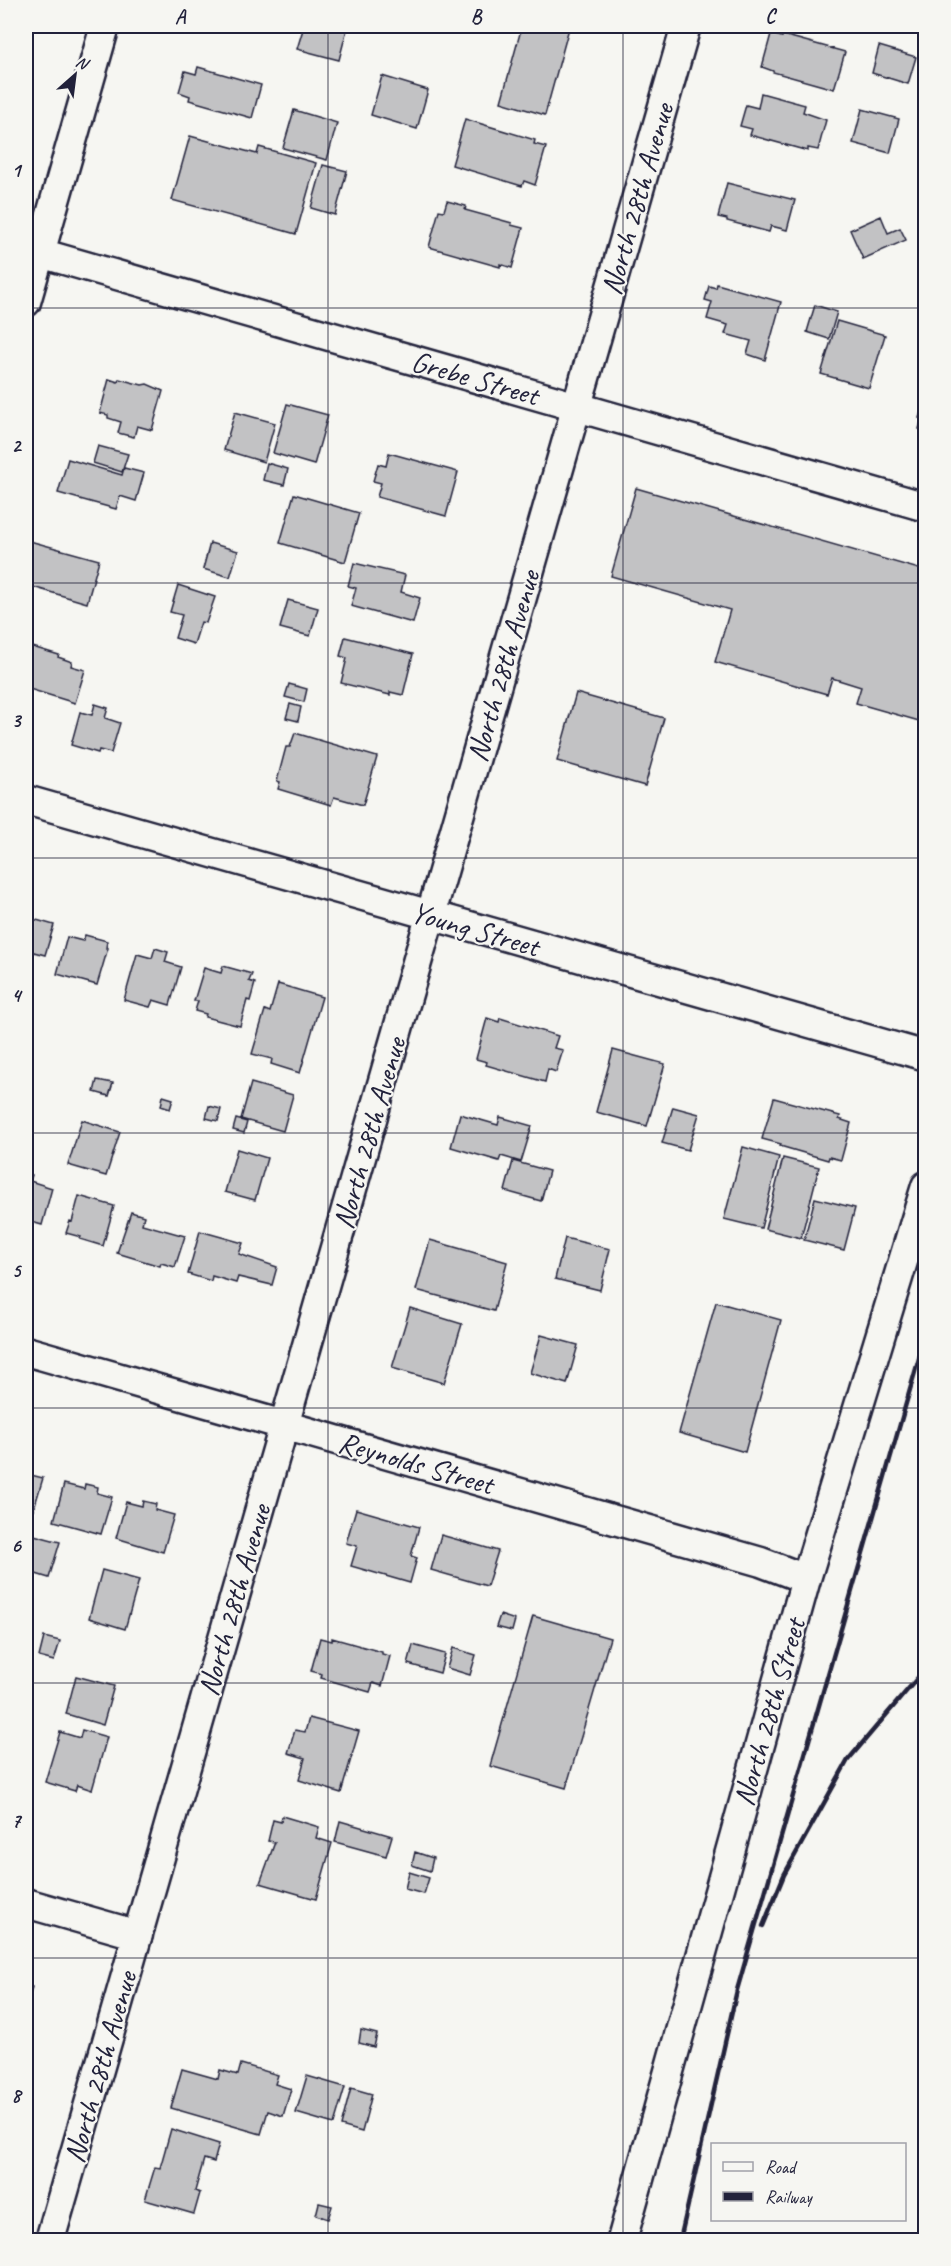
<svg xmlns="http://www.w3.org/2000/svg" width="951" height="2266" viewBox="0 0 951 2266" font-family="Caveat,sans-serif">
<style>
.building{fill:#c2c2c4;stroke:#22223b;stroke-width:1.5}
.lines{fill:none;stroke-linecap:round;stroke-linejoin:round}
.minor-casing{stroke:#22223b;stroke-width:33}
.minor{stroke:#f6f6f2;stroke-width:28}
.rail{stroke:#22223b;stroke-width:4.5}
.grid{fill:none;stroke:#22223b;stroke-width:1.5;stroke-opacity:0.55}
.labels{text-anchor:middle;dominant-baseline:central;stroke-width:4.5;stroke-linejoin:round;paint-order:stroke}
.street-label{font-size:30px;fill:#22223b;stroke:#f6f6f2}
.neatline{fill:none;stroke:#22223b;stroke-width:2}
.grid-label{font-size:20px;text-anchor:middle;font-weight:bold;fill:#22223b}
</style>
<rect width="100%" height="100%" fill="#f6f6f2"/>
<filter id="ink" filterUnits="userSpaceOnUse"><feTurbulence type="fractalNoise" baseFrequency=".0167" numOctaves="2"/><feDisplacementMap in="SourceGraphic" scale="12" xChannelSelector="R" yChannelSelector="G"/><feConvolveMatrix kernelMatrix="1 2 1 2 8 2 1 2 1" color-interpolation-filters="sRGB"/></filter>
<g filter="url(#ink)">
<path class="building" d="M 304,26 L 334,26 L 347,29 L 339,60 L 297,49 Z
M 522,26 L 562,26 L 569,28 L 545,115 L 501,102 Z
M 771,34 L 782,37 L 783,35 L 845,52 L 834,89 L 773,72 L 773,71 L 762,67 Z
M 879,46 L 916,57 L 908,84 L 872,73 Z
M 198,67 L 261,85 L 252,118 L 189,100 L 190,96 L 179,92 L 185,71 L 196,74 Z
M 382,76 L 428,90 L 417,129 L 371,115 Z
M 761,93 L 805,105 L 803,112 L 826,120 L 818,150 L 808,148 L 808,151 L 750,135 L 752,129 L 740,126 L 746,105 L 758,108 Z
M 862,109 L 899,119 L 890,153 L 853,143 Z
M 294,110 L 337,123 L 327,160 L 283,148 Z
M 465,119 L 535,140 L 534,144 L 546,147 L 535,185 L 524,181 L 522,186 L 452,165 Z
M 190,136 L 257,154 L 259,147 L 316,163 L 296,234 L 172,200 Z
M 323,165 L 347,171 L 335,215 L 311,208 Z
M 727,183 L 795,200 L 787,230 L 771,226 L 769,232 L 727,221 L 727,219 L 718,217 Z
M 447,201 L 466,206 L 465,210 L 512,223 L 511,225 L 523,228 L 512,268 L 500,264 L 500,267 L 429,247 L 439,210 L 444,211 Z
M 881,216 L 888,233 L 900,228 L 906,240 L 863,259 L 850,230 Z
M 717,284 L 781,302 L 765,360 L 747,354 L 751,341 L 725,334 L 728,325 L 707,319 L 712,302 L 705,300 L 709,286 L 716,288 Z
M 815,305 L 837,312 L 829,339 L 807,332 Z
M 837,321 L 885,335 L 869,388 L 821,374 Z
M 109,379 L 118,382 L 119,379 L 142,385 L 147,384 L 163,391 L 152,430 L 137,426 L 134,437 L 118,433 L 121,422 L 108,418 L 108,415 L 100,413 Z
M 926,396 L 926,431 L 919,429 L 922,418 L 919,418 Z
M 287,404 L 328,415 L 314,465 L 273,453 Z
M 235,412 L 275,423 L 264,462 L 224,450 Z
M 98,446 L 128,454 L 122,472 L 93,463 Z
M 389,453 L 458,472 L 446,516 L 377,497 L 381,483 L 373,481 L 378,464 L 386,466 Z
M 68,459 L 122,475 L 124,468 L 144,473 L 136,501 L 120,496 L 116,509 L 58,493 Z
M 267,463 L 288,469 L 284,485 L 263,480 Z
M 636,488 L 926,571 L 926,723 L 856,703 L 861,687 L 832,678 L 827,694 L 715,662 L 730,610 L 611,576 Z
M 294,494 L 359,513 L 345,562 L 280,543 Z
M 26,540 L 99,560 L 87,603 L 26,585 Z
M 210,543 L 238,551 L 230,577 L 203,569 Z
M 354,563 L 405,575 L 401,592 L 420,598 L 413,623 L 351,606 L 356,588 L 348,586 Z
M 178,585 L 215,597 L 206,623 L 201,622 L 194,644 L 175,638 L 182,615 L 170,612 Z
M 288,600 L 318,608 L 310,636 L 280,628 Z
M 345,637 L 413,654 L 403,695 L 390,692 L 390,695 L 341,683 L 347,658 L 340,656 Z
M 26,645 L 59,655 L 58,657 L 72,662 L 71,666 L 85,670 L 75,703 L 26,688 Z
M 289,684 L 307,689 L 304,702 L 285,697 Z
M 576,693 L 664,718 L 645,786 L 557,761 Z
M 95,704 L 108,708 L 105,718 L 120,723 L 111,753 L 99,750 L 98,753 L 71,745 L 80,712 L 92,715 Z
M 290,704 L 301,707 L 298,721 L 286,718 Z
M 295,733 L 377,757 L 363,805 L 334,797 L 331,805 L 278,789 L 280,782 L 277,781 L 286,747 L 290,747 Z
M 26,917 L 54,925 L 45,955 L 30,951 L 28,960 L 26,960 Z
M 85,935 L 107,941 L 106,948 L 108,948 L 97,985 L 57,974 L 67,937 L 83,941 Z
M 155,948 L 168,952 L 165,962 L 181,967 L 170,1005 L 153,1000 L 150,1007 L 124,1000 L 137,954 L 152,958 Z
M 223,966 L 252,974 L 249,981 L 255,983 L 250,1001 L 247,1000 L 240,1026 L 205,1017 L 206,1014 L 195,1011 L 198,1001 L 194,1001 L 204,968 L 221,973 Z
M 278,984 L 322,997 L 300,1073 L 271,1064 L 272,1059 L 252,1054 L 265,1010 L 270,1012 Z
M 487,1018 L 499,1022 L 500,1018 L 558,1036 L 554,1048 L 563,1050 L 556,1072 L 548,1069 L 545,1082 L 486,1065 L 487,1062 L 476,1059 Z
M 613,1050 L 665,1064 L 647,1126 L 596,1112 Z
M 97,1080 L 113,1083 L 109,1096 L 94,1092 Z
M 251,1083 L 293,1095 L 283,1131 L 241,1119 Z
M 163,1096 L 173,1099 L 170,1109 L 161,1106 Z
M 774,1098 L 840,1116 L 839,1119 L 851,1123 L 841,1160 L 829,1157 L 828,1160 L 780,1146 L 781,1144 L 762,1139 Z
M 209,1106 L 221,1109 L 218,1121 L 206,1118 Z
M 673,1107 L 699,1114 L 688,1150 L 662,1143 Z
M 460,1114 L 498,1125 L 500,1117 L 532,1126 L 521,1162 L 501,1156 L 499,1161 L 451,1147 Z
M 236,1119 L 247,1122 L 244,1133 L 233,1130 Z
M 82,1120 L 120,1132 L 106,1176 L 68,1165 Z
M 743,1147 L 779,1157 L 761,1228 L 724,1219 Z
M 237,1149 L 267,1158 L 255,1200 L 225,1192 Z
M 783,1158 L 819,1167 L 801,1238 L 765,1229 Z
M 513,1161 L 549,1171 L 541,1201 L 505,1191 Z
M 26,1173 L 32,1175 L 30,1181 L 52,1188 L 42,1225 L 28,1221 L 27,1228 Z
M 79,1196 L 114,1206 L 103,1246 L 80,1239 L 81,1237 L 66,1233 L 70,1221 L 72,1222 Z
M 815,1198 L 855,1208 L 844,1250 L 804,1240 Z
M 131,1212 L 144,1216 L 142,1224 L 185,1236 L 175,1267 L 161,1263 L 160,1266 L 117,1253 Z
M 200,1231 L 243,1243 L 239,1254 L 277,1267 L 272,1285 L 238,1277 L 236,1283 L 212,1276 L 211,1281 L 188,1274 Z
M 565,1238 L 610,1249 L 600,1290 L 555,1279 Z
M 430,1240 L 507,1262 L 494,1311 L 416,1290 Z
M 716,1302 L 781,1320 L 745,1452 L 679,1433 Z
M 410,1308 L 462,1324 L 444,1383 L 392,1368 Z
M 541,1335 L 578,1345 L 567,1384 L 530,1373 Z
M 26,1467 L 29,1468 L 27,1474 L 43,1478 L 32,1515 L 26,1513 Z
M 64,1484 L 84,1489 L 85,1484 L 98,1487 L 97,1493 L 112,1497 L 101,1534 L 54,1521 Z
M 143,1501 L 156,1504 L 155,1510 L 174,1515 L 163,1552 L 116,1538 L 126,1502 L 142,1506 Z
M 356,1509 L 419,1527 L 411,1556 L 417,1558 L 410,1583 L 351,1566 L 357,1546 L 346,1543 Z
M 34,1535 L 60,1542 L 49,1578 L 26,1571 Z
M 441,1535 L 498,1551 L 487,1586 L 431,1570 Z
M 102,1570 L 139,1580 L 125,1629 L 89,1618 Z
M 500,1615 L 515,1620 L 512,1631 L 496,1627 Z
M 533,1616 L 610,1638 L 566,1788 L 490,1766 Z
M 44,1637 L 60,1641 L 54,1661 L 39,1657 Z
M 320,1638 L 332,1641 L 332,1638 L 382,1652 L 382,1654 L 390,1656 L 382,1686 L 373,1683 L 370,1692 L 321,1678 L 322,1674 L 311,1671 Z
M 413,1645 L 445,1654 L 440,1673 L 408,1664 Z
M 453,1648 L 476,1655 L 470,1675 L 447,1668 Z
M 76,1676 L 114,1686 L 103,1725 L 66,1714 Z
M 309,1718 L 359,1731 L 341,1793 L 299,1780 L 305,1758 L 288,1753 L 295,1730 L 305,1732 Z
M 82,1730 L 107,1737 L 92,1790 L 77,1785 L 75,1791 L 45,1782 L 60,1732 L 80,1738 Z
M 282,1816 L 319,1827 L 316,1838 L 332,1843 L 316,1899 L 260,1883 L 275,1842 L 268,1841 L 273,1820 L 281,1822 Z
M 340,1821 L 392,1836 L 386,1856 L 335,1842 Z
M 415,1852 L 433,1858 L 430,1871 L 412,1865 Z
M 409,1872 L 429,1878 L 424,1894 L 405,1889 Z
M 26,1985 L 32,1987 L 26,2009 Z
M 361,2030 L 377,2034 L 374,2047 L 359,2043 Z
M 241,2064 L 278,2075 L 275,2084 L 291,2089 L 283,2116 L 268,2111 L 261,2134 L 171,2108 L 182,2069 L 218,2079 L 220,2070 L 238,2075 Z
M 307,2076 L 345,2087 L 334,2124 L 296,2113 Z
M 351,2088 L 372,2094 L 362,2132 L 341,2126 Z
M 171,2129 L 219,2144 L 214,2162 L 204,2159 L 195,2191 L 200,2193 L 194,2214 L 145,2200 L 155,2167 L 160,2168 Z
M 319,2203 L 332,2206 L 328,2219 L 316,2215 Z"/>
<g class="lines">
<g class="minor-casing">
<path id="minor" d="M 26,249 L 926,507
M 26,302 L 105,26
M 26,800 L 926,1056
M 26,1351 L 761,1562 L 806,1579
M 26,1903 L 138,1935
M 50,2240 L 686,26
M 622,2240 L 806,1579 L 926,1186"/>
</g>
<use href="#minor" class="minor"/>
<path class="rail" d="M 763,1926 L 784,1875 L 848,1760 L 926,1668
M 680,2240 L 737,1990 L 926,1334"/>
</g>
</g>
<path class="grid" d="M 328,26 L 328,2240M 623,26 L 623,2240M 26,308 L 926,308M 26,583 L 926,583M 26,858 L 926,858M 26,1133 L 926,1133M 26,1408 L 926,1408M 26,1683 L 926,1683M 26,1958 L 926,1958"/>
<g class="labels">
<g class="street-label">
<text transform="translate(637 199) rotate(-74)">North 28th Avenue</text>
<text transform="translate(475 378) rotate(16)">Grebe Street</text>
<text transform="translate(503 666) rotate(-74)">North 28th Avenue</text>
<text transform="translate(475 929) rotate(16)">Young Street</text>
<text transform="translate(369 1133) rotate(-74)">North 28th Avenue</text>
<text transform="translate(416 1463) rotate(16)">Reynolds Street</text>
<text transform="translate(234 1600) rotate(-74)">North 28th Avenue</text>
<text transform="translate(769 1712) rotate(-74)">North 28th Street</text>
<text transform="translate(100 2067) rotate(-74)">North 28th Avenue</text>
</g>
</g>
<rect width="951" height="2266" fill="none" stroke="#f6f6f2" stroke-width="66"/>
<rect x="711" y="2143" width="195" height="78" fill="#f6f6f2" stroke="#a1a1a9" stroke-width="1.5"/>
<rect x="723" y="2162" width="30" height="9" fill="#f6f6f2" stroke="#a1a1a9" stroke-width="1.5"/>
<text x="765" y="2173" font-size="18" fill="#22223b">Road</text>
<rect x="723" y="2192" width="30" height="9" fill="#22223b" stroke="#a1a1a9" stroke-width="1.5"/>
<text x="765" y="2203" font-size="18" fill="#22223b">Railway</text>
<g transform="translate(75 75) rotate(28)" stroke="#f6f6f2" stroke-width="4.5" paint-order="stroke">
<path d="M0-4.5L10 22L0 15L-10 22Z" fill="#22223b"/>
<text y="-9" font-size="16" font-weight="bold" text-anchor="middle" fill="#22223b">N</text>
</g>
<rect x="33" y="33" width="885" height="2200" class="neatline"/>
<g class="grid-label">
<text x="180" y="23">A</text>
<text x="476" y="23">B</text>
<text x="770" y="23">C</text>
<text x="16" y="177">1</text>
<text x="16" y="452">2</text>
<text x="16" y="727">3</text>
<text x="16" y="1002">4</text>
<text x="16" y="1277">5</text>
<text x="16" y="1552">6</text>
<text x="16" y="1827">7</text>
<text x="16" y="2102">8</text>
</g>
</svg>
